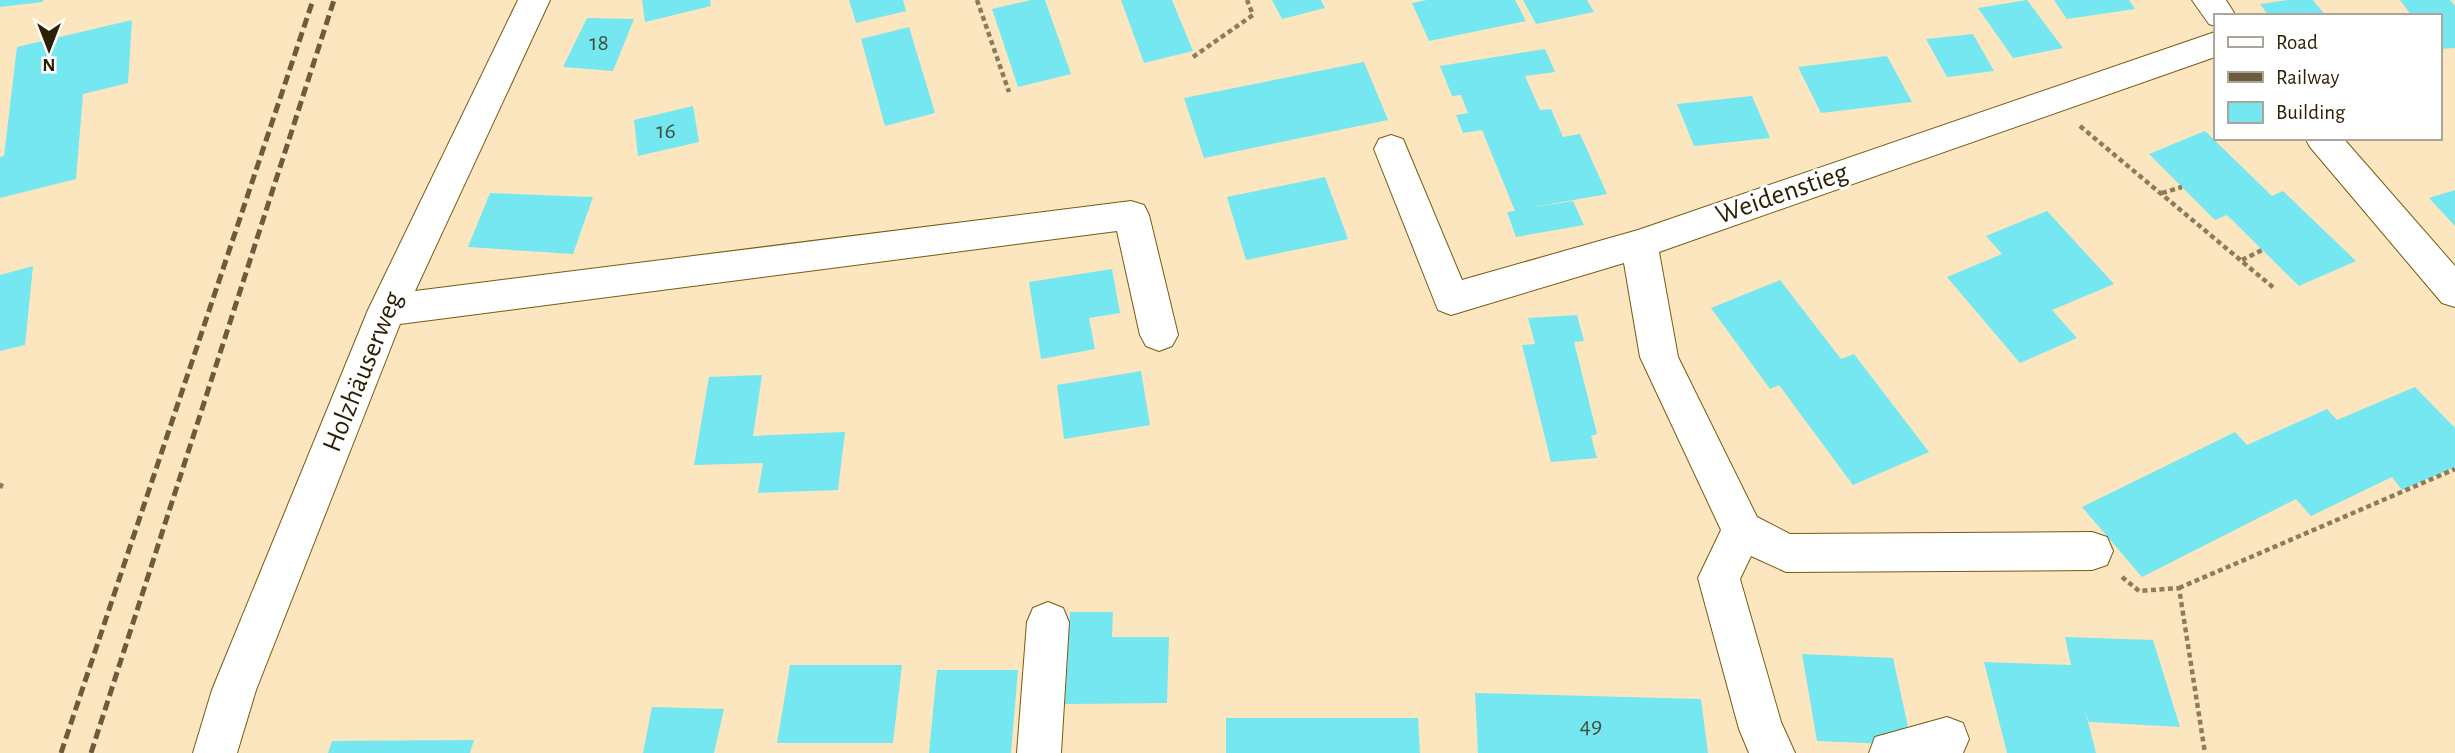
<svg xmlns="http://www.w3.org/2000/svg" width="2455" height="753" viewBox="0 0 2455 753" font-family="'Alegreya Sans',sans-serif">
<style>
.building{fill:#74e7f1}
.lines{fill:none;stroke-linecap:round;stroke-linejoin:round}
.minor-casing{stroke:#795a10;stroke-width:2}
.path{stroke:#8d7c5b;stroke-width:4.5;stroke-dasharray:5 3.5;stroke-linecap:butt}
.minor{fill:#fff;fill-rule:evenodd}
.rail{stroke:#6b5c3d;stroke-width:5;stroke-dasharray:10 5;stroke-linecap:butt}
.labels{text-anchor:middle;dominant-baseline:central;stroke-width:6;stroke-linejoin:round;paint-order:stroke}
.number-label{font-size:24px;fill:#3e513e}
.street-label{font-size:28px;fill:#2c1f03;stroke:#fff}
</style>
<rect width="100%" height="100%" fill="#fbe6bf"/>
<path class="building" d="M 0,0 L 43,0 L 43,2 L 0,7 Z
M 642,0 L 710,0 L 711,6 L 645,22 Z
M 849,0 L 903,0 L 906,11 L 856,23 Z
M 1031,0 L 1045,0 L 1071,74 L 1018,87 L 992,9 Z
M 1121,0 L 1172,0 L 1193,51 L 1144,63 Z
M 1272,0 L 1321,0 L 1325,8 L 1282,19 Z
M 1427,0 L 1515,0 L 1526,21 L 1429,41 L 1412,3 Z
M 1523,0 L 1587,0 L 1594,12 L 1536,24 Z
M 2027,0 L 2063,48 L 2013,58 L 1978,8 Z
M 2054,0 L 2129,0 L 2135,9 L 2067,19 Z
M 2288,0 L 2313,0 L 2326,16 L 2269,16 L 2260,4 Z
M 2400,0 L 2450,0 L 2455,6 L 2455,48 L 2439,49 L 2439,16 L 2412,16 Z
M 587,18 L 634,19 L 613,71 L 563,67 Z
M 132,20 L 128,83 L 83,94 L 76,179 L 0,198 L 0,157 L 4,156 L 17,47 Z
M 909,27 L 935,113 L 885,126 L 861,39 Z
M 1973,34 L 1994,71 L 1947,77 L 1926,39 Z
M 1545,49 L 1555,72 L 1525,76 L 1540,110 L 1551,109 L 1563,137 L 1580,134 L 1607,194 L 1528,208 L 1573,201 L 1584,225 L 1516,237 L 1507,212 L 1515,211 L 1482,130 L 1463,133 L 1456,115 L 1468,113 L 1461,95 L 1452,96 L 1440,66 Z
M 1887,56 L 1912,102 L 1821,113 L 1798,67 Z
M 1364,62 L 1388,120 L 1204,158 L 1184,98 Z
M 1752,96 L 1770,138 L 1694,146 L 1677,104 Z
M 693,106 L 699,142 L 638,156 L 634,120 Z
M 2205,131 L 2272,196 L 2283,191 L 2356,261 L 2299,286 L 2227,215 L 2215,220 L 2149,154 Z
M 1325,177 L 1348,239 L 1246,260 L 1227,197 Z
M 2455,190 L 2455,226 L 2429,198 Z
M 490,193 L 593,197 L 573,254 L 468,247 Z
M 2047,211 L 2114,284 L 2052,310 L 2077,338 L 2020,363 L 1947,277 L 2002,254 L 1986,236 Z
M 33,266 L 25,345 L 0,351 L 0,275 Z
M 1112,269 L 1120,313 L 1089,318 L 1095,349 L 1041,359 L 1029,282 Z
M 1780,280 L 1841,359 L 1854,354 L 1929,452 L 1853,485 L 1779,385 L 1770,389 L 1711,308 Z
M 1577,315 L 1584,341 L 1574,342 L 1597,434 L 1591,436 L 1597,458 L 1551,462 L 1522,345 L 1535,344 L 1528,318 Z
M 1141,371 L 1150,425 L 1064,439 L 1057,385 Z
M 762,375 L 753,436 L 845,432 L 838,490 L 758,493 L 763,463 L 694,465 L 709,377 Z
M 2415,387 L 2455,428 L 2455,467 L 2402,490 L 2392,477 L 2311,516 L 2296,499 L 2142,577 L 2082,507 L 2235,432 L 2247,445 L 2327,409 L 2337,420 Z
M 1070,612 L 1113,612 L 1112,637 L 1169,637 L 1167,703 L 1065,704 Z
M 2065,637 L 2153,640 L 2180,727 L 2089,722 L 2085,710 L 2096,753 L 2007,753 L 1984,662 L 2071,665 Z
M 1802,654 L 1893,658 L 1912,745 L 1817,741 Z
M 790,665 L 902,665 L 893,743 L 777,743 Z
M 937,670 L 1018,670 L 1011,753 L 929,753 Z
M 1475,693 L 1701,699 L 1708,753 L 1478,753 Z
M 652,707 L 724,709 L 714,753 L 643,753 Z
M 1226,718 L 1418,718 L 1420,753 L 1226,753 Z
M 474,740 L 470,753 L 328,753 L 332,741 Z"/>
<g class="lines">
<g class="minor-casing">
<path id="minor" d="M 518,0 L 550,0 L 415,291 L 1131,201 L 1144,205 L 1149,215 L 1178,335 L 1172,346 L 1159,351 L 1146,346 L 1140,335 L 1117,231 L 400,324 L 256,690 L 237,753 L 193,753 L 212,690 L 368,310 Z
M 2192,0 L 2226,0 L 2236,16 L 2215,16 L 2215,26 L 2209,24 Z
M 2215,32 L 2215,57 L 1659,252 L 1678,357 L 1757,517 L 1790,534 L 2092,532 L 2107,537 L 2113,551 L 2107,565 L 2092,570 L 1786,572 L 1751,556 L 1740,579 L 1781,722 L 1795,753 L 1749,753 L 1739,729 L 1698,578 L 1721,530 L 1640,357 L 1624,263 L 1451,315 L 1438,310 L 1374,149 L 1379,139 L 1391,135 L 1403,139 L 1462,280 L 1638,230 Z
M 2305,138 L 2343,138 L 2455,266 L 2455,307 L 2442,303 L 2310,147 Z
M 1048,602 L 1063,608 L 1069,622 L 1061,753 L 1017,753 L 1027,622 L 1033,608 Z
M 1947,717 L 1963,723 L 1969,739 L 1963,753 L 1869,753 L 1875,737 Z"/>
</g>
<path class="path" d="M 977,0 L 1009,92
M 1193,57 L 1253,15 L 1247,0
M 2080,126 L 2275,289
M 2162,193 L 2182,187
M 2242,260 L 2262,250
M 0,488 L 3,481
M 2122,577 L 2139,591 L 2179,588 L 2205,753
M 2179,588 L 2455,469"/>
<use href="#minor" class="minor"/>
<path class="rail" d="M 61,753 L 313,0
M 91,753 L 334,0"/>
</g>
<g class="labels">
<g class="number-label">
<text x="599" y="43">18</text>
<text x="666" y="131">16</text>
<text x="1591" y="726">49</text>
</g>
<g class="street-label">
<text transform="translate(1782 194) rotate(-19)">Weidenstieg</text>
<text transform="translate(363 372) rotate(-68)">Holzhäuserweg</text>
</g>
</g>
<rect x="2214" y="14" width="228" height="126" fill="#ffffff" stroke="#aba59a" stroke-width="2"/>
<rect x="2228" y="37" width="35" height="10" fill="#ffffff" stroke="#aba59a" stroke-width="2"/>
<text x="2276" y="49" font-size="21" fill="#2c1f03">Road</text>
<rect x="2228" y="72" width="35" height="10" fill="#6b5c3d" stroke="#aba59a" stroke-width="2"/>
<text x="2276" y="84" font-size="21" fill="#2c1f03">Railway</text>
<rect x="2228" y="102" width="35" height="21" fill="#74e7f1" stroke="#aba59a" stroke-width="2"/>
<text x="2276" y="119" font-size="21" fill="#2c1f03">Building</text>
<g transform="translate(49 49) rotate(180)" stroke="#ffffff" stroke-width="5" paint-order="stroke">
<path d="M0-5L12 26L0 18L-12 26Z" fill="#2c1f03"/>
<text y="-10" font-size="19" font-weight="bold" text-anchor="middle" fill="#2c1f03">N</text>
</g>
</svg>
